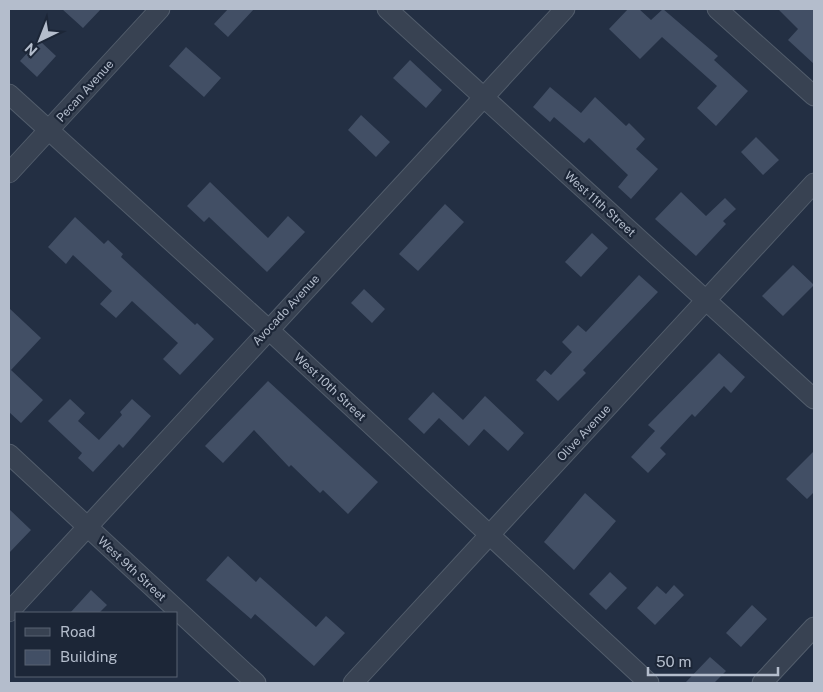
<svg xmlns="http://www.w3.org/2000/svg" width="823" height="692" viewBox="0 0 823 692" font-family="'Public Sans',sans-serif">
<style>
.building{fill:#424f65}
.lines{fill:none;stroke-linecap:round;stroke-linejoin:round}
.minor-casing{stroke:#525d6c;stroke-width:21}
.minor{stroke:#384252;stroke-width:19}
.labels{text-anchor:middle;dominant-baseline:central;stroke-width:4.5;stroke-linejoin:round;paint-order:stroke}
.street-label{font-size:12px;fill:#b4bdcc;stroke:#1c2637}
</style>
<rect width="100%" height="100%" fill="#232f43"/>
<path class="building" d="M 62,9 L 101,9 L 83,28 Z
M 228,9 L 254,9 L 228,37 L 214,24 Z
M 628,9 L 639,9 L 651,20 L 663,9 L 718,56 L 714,60 L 748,91 L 716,126 L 697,108 L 717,86 L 662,37 L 640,59 L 609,29 Z
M 778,9 L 814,9 L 814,64 L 788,40 L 798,29 Z
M 39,40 L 56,56 L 37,77 L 20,61 Z
M 186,47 L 221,78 L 204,97 L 169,66 Z
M 410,60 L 442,90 L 426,108 L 393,78 Z
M 550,87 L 581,113 L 595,97 L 626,126 L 629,123 L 645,139 L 636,149 L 658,169 L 631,199 L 618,187 L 628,175 L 589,138 L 584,143 L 554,117 L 550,122 L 533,107 Z
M 361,115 L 390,142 L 376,157 L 348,130 Z
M 756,137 L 779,160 L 763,175 L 741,152 Z
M 210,182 L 268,238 L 288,216 L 305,232 L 267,272 L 209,217 L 204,222 L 187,206 Z
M 681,192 L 706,216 L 725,198 L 736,209 L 723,221 L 726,224 L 696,256 L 655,219 Z
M 445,204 L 464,222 L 418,271 L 399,254 Z
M 75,217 L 104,244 L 108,240 L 123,254 L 121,257 L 195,325 L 197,323 L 214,339 L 180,375 L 163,359 L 178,343 L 132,301 L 116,318 L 100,304 L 112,291 L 73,255 L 66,264 L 48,247 Z
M 592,233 L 608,248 L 581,277 L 565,262 Z
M 793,265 L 814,285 L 783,316 L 762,296 Z
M 639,275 L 658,292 L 583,370 L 586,373 L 558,401 L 536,380 L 545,370 L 551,375 L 572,352 L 562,342 L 578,325 L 586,332 Z
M 364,289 L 385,309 L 372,323 L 351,303 Z
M 9,308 L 41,338 L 11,370 L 43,400 L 21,423 L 9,412 Z
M 719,353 L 745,377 L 731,393 L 724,386 L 695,417 L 692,414 L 660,448 L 666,454 L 648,473 L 631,457 L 655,431 L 648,425 Z
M 268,381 L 378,482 L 348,514 L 323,490 L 320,493 L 291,465 L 289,467 L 254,430 L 223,463 L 205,446 Z
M 433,392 L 463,420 L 485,396 L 524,433 L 508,451 L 484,429 L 469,446 L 439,418 L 424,434 L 408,419 Z
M 70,399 L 85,413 L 78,421 L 99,440 L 122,415 L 120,412 L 132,399 L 151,416 L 123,448 L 119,444 L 93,472 L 78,458 L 82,453 L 48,421 Z
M 814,451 L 814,492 L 807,499 L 786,479 Z
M 585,493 L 616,521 L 574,570 L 544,542 Z
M 9,509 L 31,530 L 9,553 Z
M 228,556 L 256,582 L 260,577 L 316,627 L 326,616 L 345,633 L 314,666 L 255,614 L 251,619 L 206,580 Z
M 610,572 L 627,588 L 606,610 L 589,594 Z
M 674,585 L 684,595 L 655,625 L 637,608 L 657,586 L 666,594 Z
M 91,590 L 107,605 L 99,613 L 70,613 Z
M 752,605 L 767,619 L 741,647 L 726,633 Z
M 710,657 L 726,671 L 714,683 L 685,683 Z"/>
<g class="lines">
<g class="minor-casing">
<path id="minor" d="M 387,9 L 814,399
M 717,9 L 814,96
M 9,94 L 268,329 L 649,683
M 9,173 L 160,9
M 9,454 L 256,683
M 9,612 L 565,9
M 353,683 L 814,183
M 762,683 L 814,627"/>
</g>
<use href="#minor" class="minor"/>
</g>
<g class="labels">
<g class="street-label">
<text transform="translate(85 91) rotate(-48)">Pecan Avenue</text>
<text transform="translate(600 204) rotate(42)">West 11th Street</text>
<text transform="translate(286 310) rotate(-47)">Avocado Avenue</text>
<text transform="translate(330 387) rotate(43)">West 10th Street</text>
<text transform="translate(584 433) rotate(-47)">Olive Avenue</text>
<text transform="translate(132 569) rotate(43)">West 9th Street</text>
</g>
</g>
<rect width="823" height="692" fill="none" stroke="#b4bdcc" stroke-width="20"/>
<rect x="15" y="612" width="162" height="65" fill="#1c2637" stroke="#596273"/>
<rect x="25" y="628" width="25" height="8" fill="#384252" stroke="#596273"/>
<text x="60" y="637" font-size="15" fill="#b4bdcc">Road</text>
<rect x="25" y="650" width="25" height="15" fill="#424f65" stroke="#596273"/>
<text x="60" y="662" font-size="15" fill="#b4bdcc">Building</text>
<g transform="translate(40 40) rotate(223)" stroke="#1c2637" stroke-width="4" paint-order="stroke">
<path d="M0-4L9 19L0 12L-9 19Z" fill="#b4bdcc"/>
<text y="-8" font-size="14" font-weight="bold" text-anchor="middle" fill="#b4bdcc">N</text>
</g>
<path d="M648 667v8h130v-8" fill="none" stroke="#b4bdcc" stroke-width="2.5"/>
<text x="656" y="667" font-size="15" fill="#b4bdcc" stroke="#1c2637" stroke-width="4" paint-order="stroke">50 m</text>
</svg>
